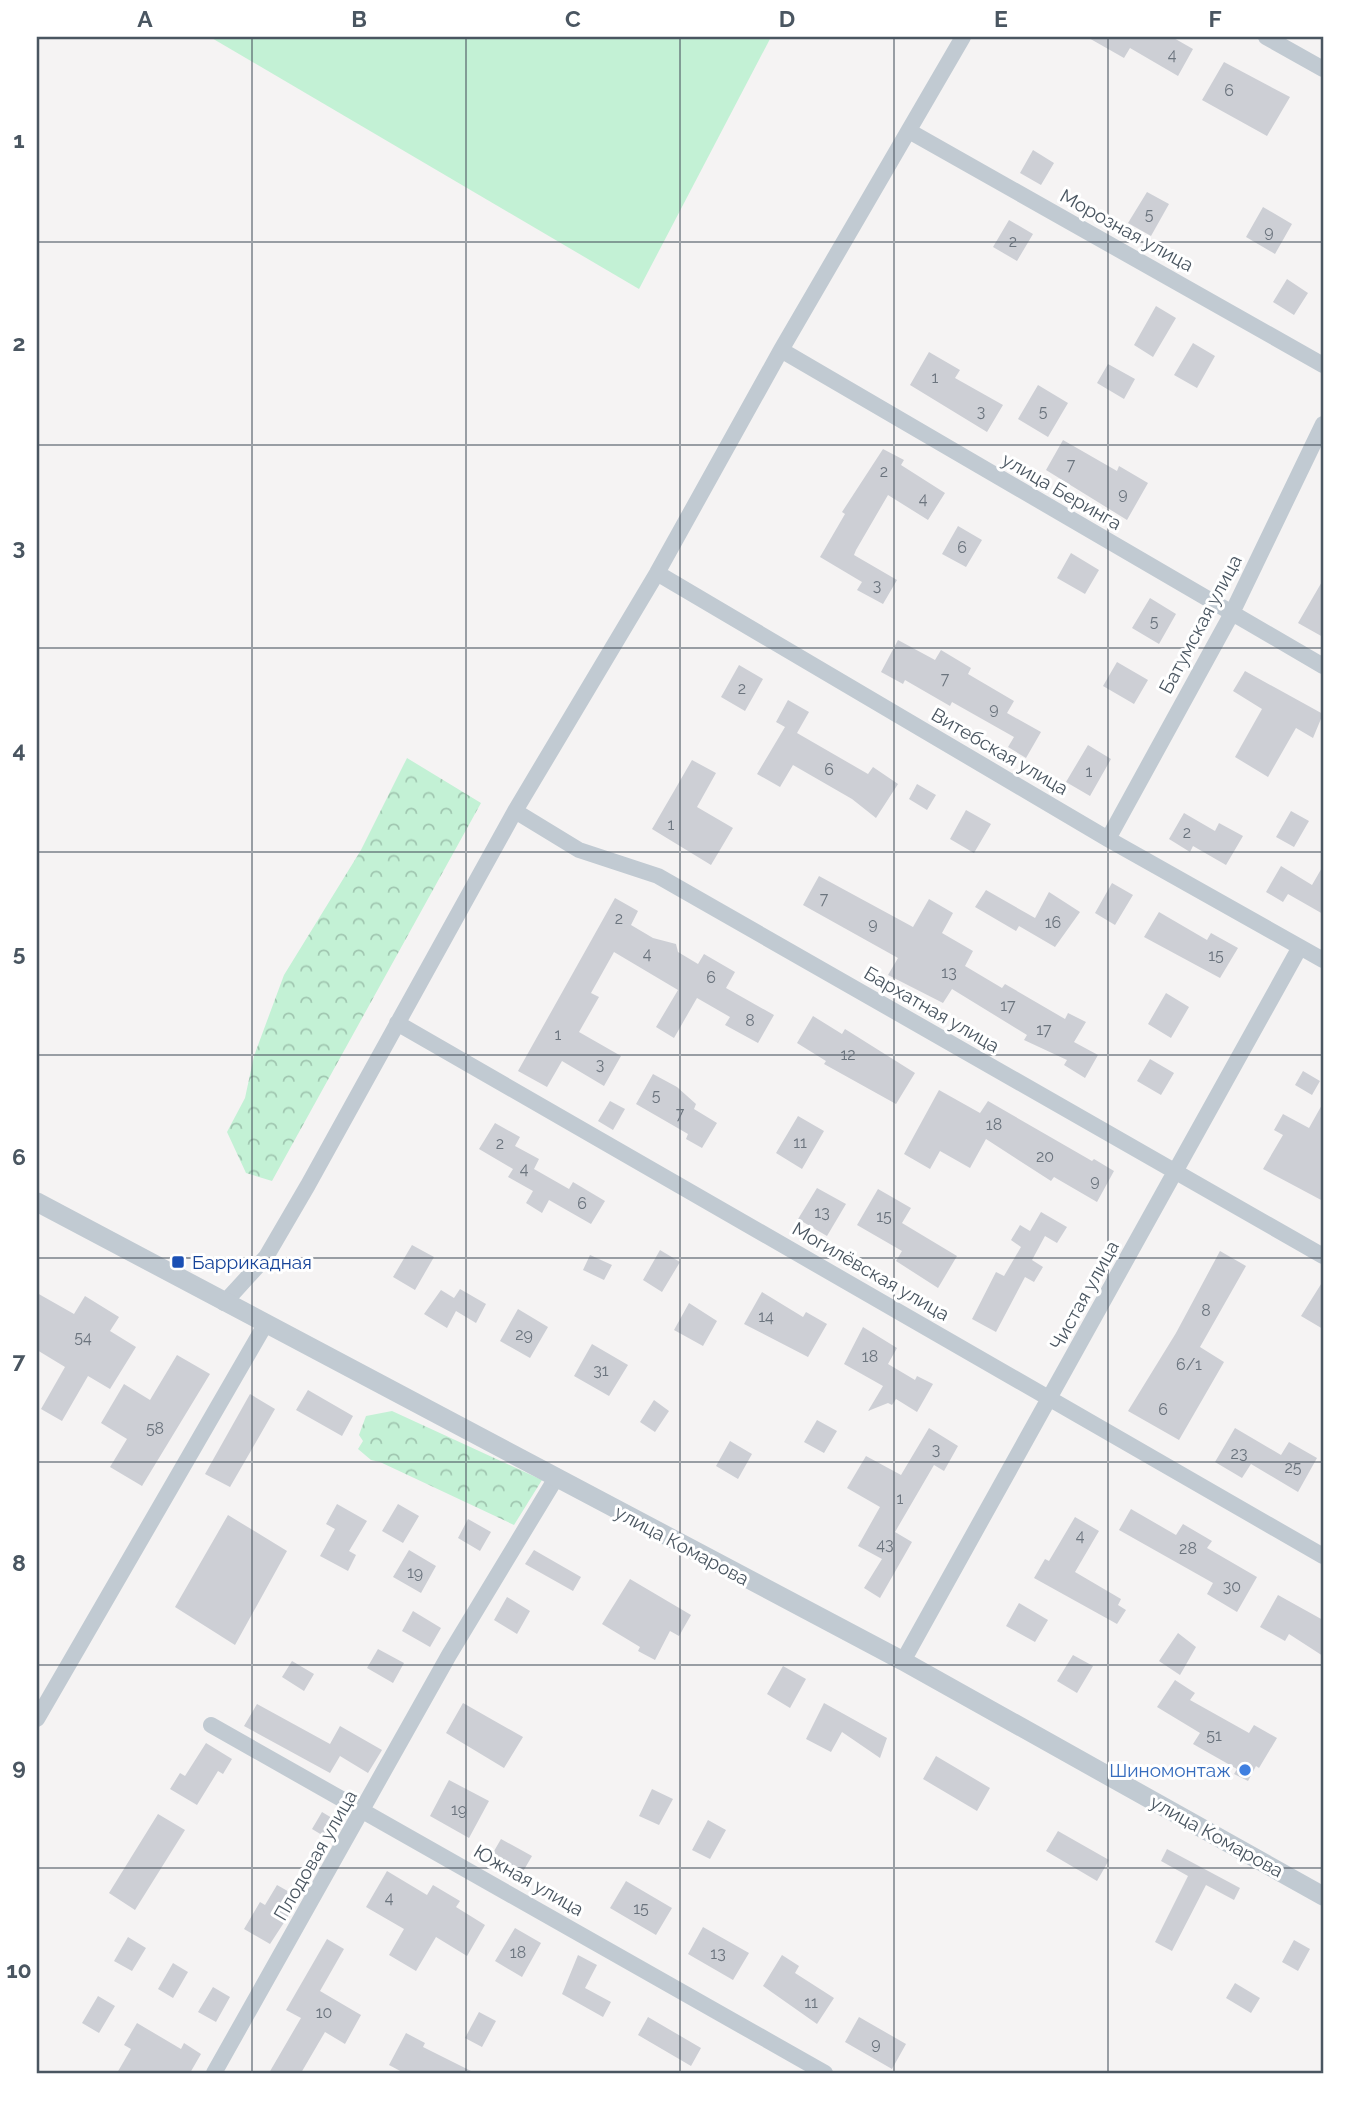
<svg xmlns="http://www.w3.org/2000/svg" width="1360" height="2110" viewBox="0 0 1360 2110" font-family="Raleway,sans-serif">
<style>
.green{fill:#c3f1d5}
.forest{fill:url(#forest-crowns)}
.building{fill:#cdcfd5}
.lines{fill:none;stroke-linecap:round;stroke-linejoin:round}
.minor{stroke:#c1cad2;stroke-width:16}
.tertiary{stroke:#c1cad2;stroke-width:19}
.grid{fill:none;stroke:#4a5661;stroke-width:2;stroke-opacity:0.55}
.transit-dot{fill:#1a4fb4;stroke:#fff;stroke-width:2.5}
.shop-dot{fill:#3f7fe0;stroke:#fff;stroke-width:2.5}
.labels{text-anchor:middle;dominant-baseline:central;stroke-width:6;stroke-linejoin:round;paint-order:stroke}
.number-label{font-size:16px;fill:#6b747e}
.street-label{font-size:19px;fill:#4a5661;stroke:#fff}
.transit-label{font-size:19px;fill:#164399;stroke:#fff;text-anchor:start}
.shop-label{font-size:19px;fill:#366cbe;stroke:#fff;text-anchor:end}
.neatline{fill:none;stroke:#4a5661;stroke-width:2.5}
.grid-label{font-size:23px;text-anchor:middle;font-weight:bold;fill:#4a5661}
</style>
<defs>
<pattern id="forest-crowns" width="20" height="18" patternUnits="userSpaceOnUse" patternTransform="scale(1.75)"><rect width="20" height="18" fill="#c3f1d5"/><path d="M2 6a3 3 0 1 1 6 0M12 15a3 3 0 1 1 6 0" fill="none" stroke="#a0c6b0"/></pattern>
</defs>
<rect width="100%" height="100%" fill="#f5f3f3"/>
<path class="green" d="M 210,37 L 771,37 L 639,289 Z"/>
<path class="forest" d="M 407,758 L 481,803 L 272,1181 L 246,1173 L 227,1132 L 245,1098 L 254,1056 L 284,975 L 361,850 Z
M 392,1411 L 542,1480 L 514,1525 L 380,1462 L 371,1460 L 358,1449 L 363,1441 L 359,1435 L 366,1416 Z"/>
<path class="building" d="M 1087,37 L 1172,37 L 1193,49 L 1178,76 L 1130,48 L 1124,58 Z
M 1224,62 L 1290,97 L 1267,136 L 1202,100 Z
M 1033,150 L 1054,163 L 1041,185 L 1020,173 Z
M 1147,192 L 1169,204 L 1151,236 L 1128,223 Z
M 1263,207 L 1292,224 L 1275,254 L 1246,237 Z
M 1009,220 L 1033,234 L 1017,261 L 993,247 Z
M 1287,279 L 1308,293 L 1294,315 L 1273,302 Z
M 1156,306 L 1176,318 L 1153,357 L 1134,345 Z
M 1193,343 L 1215,356 L 1197,388 L 1174,375 Z
M 929,352 L 960,370 L 955,378 L 1003,405 L 987,432 L 910,385 Z
M 1108,364 L 1135,379 L 1124,399 L 1097,383 Z
M 1038,385 L 1068,403 L 1048,437 L 1018,419 Z
M 1063,440 L 1117,471 L 1119,466 L 1148,483 L 1127,520 L 1046,470 Z
M 883,449 L 904,460 L 901,465 L 945,493 L 928,520 L 888,495 L 856,550 L 854,555 L 897,580 L 883,604 L 857,590 L 862,582 L 820,557 L 845,514 L 842,512 Z
M 958,526 L 982,540 L 966,567 L 942,554 Z
M 1071,553 L 1099,570 L 1085,594 L 1057,578 Z
M 1323,580 L 1323,637 L 1298,623 Z
M 1150,598 L 1176,614 L 1159,644 L 1132,628 Z
M 898,640 L 935,660 L 941,650 L 971,668 L 968,674 L 1014,701 L 1007,713 L 1041,732 L 1026,758 L 1008,747 L 1014,737 L 952,702 L 950,706 L 905,680 L 903,684 L 881,672 Z
M 1117,662 L 1148,680 L 1134,704 L 1103,686 Z
M 739,665 L 763,679 L 745,711 L 721,697 Z
M 1245,671 L 1323,714 L 1313,738 L 1296,728 L 1268,777 L 1235,757 L 1262,709 L 1233,691 Z
M 788,700 L 809,712 L 797,733 L 868,774 L 873,767 L 898,784 L 876,818 L 852,799 L 793,765 L 780,787 L 757,774 L 785,727 L 776,722 Z
M 1088,745 L 1111,759 L 1090,796 L 1066,782 Z
M 692,760 L 716,773 L 697,807 L 733,828 L 711,865 L 652,829 Z
M 917,784 L 936,795 L 927,810 L 909,799 Z
M 966,810 L 991,824 L 974,853 L 950,839 Z
M 1291,811 L 1309,821 L 1294,847 L 1276,837 Z
M 1184,813 L 1215,831 L 1219,823 L 1243,836 L 1226,865 L 1193,846 L 1190,852 L 1169,839 Z
M 1281,866 L 1312,885 L 1323,866 L 1323,914 L 1288,894 L 1283,902 L 1266,892 Z
M 819,876 L 913,927 L 929,899 L 953,913 L 942,933 L 973,951 L 965,966 L 1002,988 L 1005,984 L 1065,1019 L 1068,1013 L 1086,1022 L 1074,1042 L 1098,1055 L 1085,1078 L 1064,1065 L 1067,1060 L 1024,1040 L 1027,1035 L 952,989 L 943,1003 L 888,975 L 898,958 L 803,905 Z
M 1112,883 L 1133,895 L 1115,925 L 1095,913 Z
M 986,890 L 1035,918 L 1049,892 L 1080,912 L 1055,947 L 1019,926 L 1016,931 L 975,907 Z
M 615,898 L 638,911 L 631,925 L 653,938 L 676,944 L 678,952 L 698,964 L 704,954 L 735,972 L 726,988 L 774,1015 L 758,1043 L 725,1025 L 730,1017 L 697,998 L 674,1038 L 656,1027 L 678,990 L 614,952 L 591,993 L 599,997 L 579,1032 L 621,1056 L 604,1086 L 562,1061 L 547,1087 L 518,1071 Z
M 1159,912 L 1207,940 L 1211,933 L 1238,948 L 1220,978 L 1144,937 Z
M 1166,993 L 1189,1007 L 1171,1038 L 1148,1024 Z
M 813,1016 L 842,1034 L 845,1029 L 915,1073 L 896,1104 L 824,1064 L 826,1061 L 797,1043 Z
M 1150,1059 L 1174,1073 L 1161,1095 L 1137,1081 Z
M 1303,1071 L 1320,1081 L 1312,1095 L 1295,1085 Z
M 653,1074 L 677,1087 L 696,1104 L 694,1109 L 717,1123 L 702,1148 L 686,1139 L 688,1134 L 636,1104 Z
M 939,1090 L 980,1113 L 988,1101 L 1092,1161 L 1094,1159 L 1114,1171 L 1097,1202 L 1054,1177 L 1051,1181 L 986,1139 L 970,1168 L 940,1151 L 930,1169 L 904,1154 Z
M 610,1101 L 625,1109 L 613,1130 L 598,1121 Z
M 1323,1103 L 1323,1201 L 1263,1169 L 1283,1135 L 1274,1130 L 1283,1114 L 1309,1128 Z
M 798,1116 L 824,1131 L 802,1169 L 776,1153 Z
M 495,1123 L 520,1137 L 515,1146 L 539,1159 L 534,1169 L 569,1189 L 573,1182 L 605,1201 L 591,1224 L 549,1200 L 542,1213 L 526,1203 L 533,1191 L 508,1177 L 513,1169 L 479,1149 Z
M 817,1188 L 846,1204 L 827,1236 L 798,1219 Z
M 878,1189 L 911,1208 L 902,1223 L 957,1256 L 938,1288 L 896,1261 L 902,1251 L 857,1225 Z
M 1041,1212 L 1067,1227 L 1057,1243 L 1045,1236 L 1032,1260 L 1043,1267 L 1034,1282 L 1025,1277 L 996,1332 L 972,1319 L 996,1272 L 1004,1276 L 1021,1247 L 1011,1240 L 1020,1225 L 1030,1231 Z
M 412,1245 L 434,1257 L 415,1290 L 393,1277 Z
M 660,1250 L 680,1262 L 662,1292 L 643,1280 Z
M 1220,1251 L 1246,1266 L 1200,1347 L 1224,1362 L 1179,1440 L 1128,1411 L 1176,1333 Z
M 590,1255 L 612,1265 L 604,1280 L 583,1270 Z
M 1323,1281 L 1323,1329 L 1301,1316 Z
M 460,1289 L 486,1304 L 476,1323 L 456,1311 L 447,1328 L 424,1314 L 441,1290 L 454,1298 Z
M 762,1292 L 803,1317 L 806,1312 L 827,1324 L 808,1357 L 744,1324 Z
M 37,1293 L 74,1314 L 85,1296 L 119,1317 L 110,1331 L 136,1347 L 110,1389 L 88,1376 L 62,1421 L 41,1409 L 65,1367 L 37,1350 Z
M 689,1303 L 717,1321 L 703,1346 L 674,1330 Z
M 518,1309 L 548,1327 L 530,1358 L 500,1341 Z
M 863,1327 L 897,1348 L 888,1364 L 915,1380 L 917,1376 L 933,1384 L 917,1412 L 896,1399 L 892,1405 L 888,1403 L 868,1411 L 883,1386 L 844,1364 Z
M 592,1344 L 628,1365 L 609,1396 L 574,1376 Z
M 177,1355 L 210,1374 L 142,1486 L 110,1467 L 127,1439 L 101,1423 L 124,1384 L 150,1400 Z
M 308,1390 L 353,1416 L 342,1436 L 296,1410 Z
M 250,1394 L 275,1409 L 230,1487 L 205,1474 Z
M 654,1400 L 669,1411 L 655,1432 L 640,1422 Z
M 817,1420 L 837,1431 L 824,1453 L 804,1442 Z
M 929,1428 L 958,1446 L 944,1471 L 934,1465 L 895,1532 L 912,1542 L 880,1598 L 864,1588 L 882,1559 L 858,1546 L 880,1507 L 847,1488 L 866,1456 L 901,1475 Z
M 1235,1428 L 1281,1455 L 1289,1442 L 1317,1458 L 1298,1492 L 1251,1464 L 1242,1478 L 1215,1462 Z
M 730,1441 L 752,1454 L 738,1479 L 716,1466 Z
M 337,1504 L 367,1521 L 349,1551 L 356,1555 L 348,1571 L 320,1556 L 335,1529 L 326,1524 Z
M 398,1504 L 419,1516 L 403,1543 L 382,1531 Z
M 1131,1509 L 1176,1535 L 1183,1524 L 1212,1541 L 1207,1548 L 1257,1577 L 1237,1612 L 1207,1594 L 1213,1583 L 1119,1530 Z
M 228,1515 L 287,1551 L 235,1645 L 175,1607 Z
M 1075,1517 L 1099,1531 L 1075,1572 L 1121,1599 L 1118,1605 L 1126,1610 L 1117,1624 L 1034,1578 L 1045,1559 L 1049,1561 Z
M 468,1519 L 491,1532 L 480,1551 L 458,1538 Z
M 409,1550 L 436,1566 L 421,1593 L 393,1577 Z
M 534,1550 L 581,1577 L 573,1591 L 525,1564 Z
M 630,1579 L 691,1615 L 679,1636 L 670,1631 L 655,1660 L 638,1651 L 640,1647 L 602,1624 Z
M 1278,1595 L 1323,1620 L 1323,1656 L 1289,1634 L 1285,1641 L 1260,1627 Z
M 507,1597 L 530,1611 L 517,1634 L 494,1620 Z
M 1019,1603 L 1048,1620 L 1035,1642 L 1006,1626 Z
M 413,1611 L 441,1628 L 430,1647 L 402,1631 Z
M 1178,1633 L 1196,1647 L 1180,1675 L 1159,1661 Z
M 378,1649 L 404,1663 L 393,1683 L 367,1668 Z
M 1073,1655 L 1093,1666 L 1077,1693 L 1057,1681 Z
M 292,1661 L 314,1674 L 304,1691 L 282,1677 Z
M 783,1666 L 806,1679 L 790,1708 L 767,1694 Z
M 1175,1680 L 1195,1693 L 1190,1700 L 1249,1733 L 1254,1725 L 1277,1738 L 1259,1768 L 1256,1766 L 1248,1781 L 1234,1774 L 1237,1769 L 1193,1744 L 1200,1733 L 1157,1707 Z
M 463,1703 L 523,1737 L 504,1768 L 446,1733 Z
M 824,1703 L 887,1738 L 880,1758 L 842,1732 L 831,1752 L 806,1739 Z
M 257,1704 L 330,1744 L 340,1726 L 382,1750 L 368,1773 L 340,1756 L 330,1773 L 244,1726 Z
M 206,1743 L 232,1759 L 223,1774 L 218,1771 L 197,1805 L 170,1789 L 180,1773 L 185,1776 Z
M 936,1756 L 990,1788 L 977,1811 L 923,1779 Z
M 449,1780 L 489,1801 L 469,1838 L 430,1816 Z
M 652,1789 L 673,1799 L 659,1825 L 639,1816 Z
M 322,1812 L 342,1824 L 332,1841 L 312,1829 Z
M 158,1814 L 185,1830 L 135,1910 L 109,1893 Z
M 708,1820 L 726,1830 L 710,1859 L 692,1850 Z
M 1058,1831 L 1109,1860 L 1097,1881 L 1046,1851 Z
M 501,1839 L 532,1856 L 521,1875 L 490,1858 Z
M 1167,1849 L 1240,1888 L 1234,1900 L 1206,1885 L 1172,1951 L 1155,1942 L 1188,1876 L 1161,1861 Z
M 387,1871 L 427,1895 L 433,1885 L 460,1901 L 456,1907 L 485,1925 L 467,1956 L 436,1937 L 416,1971 L 389,1955 L 404,1929 L 366,1907 Z
M 626,1881 L 672,1908 L 656,1935 L 610,1908 Z
M 277,1885 L 300,1898 L 270,1944 L 244,1929 L 260,1902 L 265,1905 Z
M 703,1927 L 749,1953 L 733,1980 L 688,1954 Z
M 515,1928 L 541,1943 L 522,1977 L 495,1961 Z
M 128,1937 L 146,1948 L 132,1971 L 114,1961 Z
M 327,1939 L 344,1949 L 320,1991 L 361,2015 L 345,2044 L 325,2032 L 301,2073 L 269,2073 L 301,2018 L 286,2010 Z
M 1294,1940 L 1310,1949 L 1298,1971 L 1282,1962 Z
M 578,1955 L 597,1965 L 585,1988 L 611,2002 L 603,2017 L 562,1994 Z
M 782,1955 L 799,1966 L 795,1973 L 834,1998 L 817,2024 L 763,1986 Z
M 173,1963 L 188,1972 L 173,1998 L 158,1989 Z
M 1235,1983 L 1260,1998 L 1251,2013 L 1226,1998 Z
M 213,1987 L 230,1997 L 216,2022 L 198,2012 Z
M 98,1996 L 115,2006 L 99,2033 L 82,2023 Z
M 479,2012 L 496,2021 L 482,2047 L 465,2038 Z
M 648,2017 L 701,2048 L 691,2066 L 638,2035 Z
M 859,2017 L 906,2044 L 892,2069 L 845,2042 Z
M 137,2023 L 181,2049 L 184,2043 L 201,2054 L 190,2073 L 117,2073 L 131,2049 L 124,2045 Z
M 406,2033 L 425,2043 L 423,2047 L 475,2073 L 404,2073 L 389,2065 Z"/>
<g class="lines">
<path class="minor" d="M 1266,37 L 1323,69
M 909,131 L 1323,365
M 781,350 L 1323,666
M 657,573 L 1108,839 L 1323,960
M 515,811 L 579,850 L 658,876 L 1323,1256
M 1108,839 L 1231,615 L 1323,424
M 397,1023 L 1323,1556
M 224,1303 L 266,1257 L 308,1185 L 515,811 L 657,573 L 781,350 L 963,37
M 903,1661 L 1300,947
M 37,1719 L 265,1325
M 211,1725 L 825,2073
M 214,2073 L 449,1655 L 556,1478"/>
<path class="tertiary" d="M 37,1202 L 903,1661 L 1323,1896"/>
</g>
<path class="grid" d="M 252,37 L 252,2073M 466,37 L 466,2073M 680,37 L 680,2073M 894,37 L 894,2073M 1108,37 L 1108,2073M 37,242 L 1323,242M 37,445 L 1323,445M 37,648 L 1323,648M 37,852 L 1323,852M 37,1055 L 1323,1055M 37,1258 L 1323,1258M 37,1462 L 1323,1462M 37,1665 L 1323,1665M 37,1868 L 1323,1868"/>
<rect class="transit-dot" x="171" y="1255" width="14" height="14" rx="3.5"/>
<circle class="shop-dot" cx="1245" cy="1770" r="7"/>
<g class="labels">
<g class="number-label">
<text x="1172" y="54">4</text>
<text x="1229" y="90">6</text>
<text x="1149" y="214">5</text>
<text x="1269" y="231">9</text>
<text x="1013" y="241">2</text>
<text x="935" y="377">1</text>
<text x="981" y="411">3</text>
<text x="1043" y="411">5</text>
<text x="1071" y="464">7</text>
<text x="884" y="471">2</text>
<text x="1123" y="493">9</text>
<text x="923" y="498">4</text>
<text x="962" y="547">6</text>
<text x="877" y="585">3</text>
<text x="1154" y="621">5</text>
<text x="945" y="678">7</text>
<text x="742" y="688">2</text>
<text x="994" y="708">9</text>
<text x="829" y="769">6</text>
<text x="1089" y="771">1</text>
<text x="671" y="824">1</text>
<text x="1187" y="832">2</text>
<text x="824" y="898">7</text>
<text x="619" y="918">2</text>
<text x="1053" y="922">16</text>
<text x="873" y="923">9</text>
<text x="647" y="953">4</text>
<text x="1216" y="955">15</text>
<text x="949" y="972">13</text>
<text x="711" y="977">6</text>
<text x="1008" y="1005">17</text>
<text x="750" y="1020">8</text>
<text x="1044" y="1029">17</text>
<text x="558" y="1034">1</text>
<text x="848" y="1054">12</text>
<text x="600" y="1064">3</text>
<text x="656" y="1095">5</text>
<text x="680" y="1113">7</text>
<text x="994" y="1124">18</text>
<text x="800" y="1142">11</text>
<text x="500" y="1143">2</text>
<text x="1045" y="1156">20</text>
<text x="524" y="1168">4</text>
<text x="1095" y="1180">9</text>
<text x="582" y="1203">6</text>
<text x="822" y="1212">13</text>
<text x="884" y="1216">15</text>
<text x="1206" y="1310">8</text>
<text x="766" y="1316">14</text>
<text x="524" y="1334">29</text>
<text x="83" y="1337">54</text>
<text x="870" y="1356">18</text>
<text x="1189" y="1364">6/1</text>
<text x="601" y="1370">31</text>
<text x="1163" y="1409">6</text>
<text x="155" y="1428">58</text>
<text x="936" y="1449">3</text>
<text x="1239" y="1453">23</text>
<text x="1293" y="1467">25</text>
<text x="900" y="1498">1</text>
<text x="1080" y="1535">4</text>
<text x="885" y="1544">43</text>
<text x="1188" y="1548">28</text>
<text x="415" y="1572">19</text>
<text x="1232" y="1586">30</text>
<text x="1214" y="1735">51</text>
<text x="459" y="1809">19</text>
<text x="389" y="1897">4</text>
<text x="641" y="1908">15</text>
<text x="518" y="1952">18</text>
<text x="718" y="1953">13</text>
<text x="811" y="2002">11</text>
<text x="324" y="2012">10</text>
<text x="876" y="2043">9</text>
</g>
<g class="street-label">
<text transform="translate(1127 230) rotate(29)">Морозная улица</text>
<text transform="translate(1062 491) rotate(30)">улица Беринга</text>
<text transform="translate(1200 624) rotate(-62)">Батумская улица</text>
<text transform="translate(1000 751) rotate(30)">Витебская улица</text>
<text transform="translate(932 1009) rotate(30)">Бархатная улица</text>
<text transform="translate(871 1271) rotate(30)">Могилёвская улица</text>
<text transform="translate(1084 1295) rotate(-61)">Чистая улица</text>
<text transform="translate(682 1545) rotate(28)">улица Комарова</text>
<text transform="translate(1217 1836) rotate(29)">улица Комарова</text>
<text transform="translate(315 1855) rotate(-60)">Плодовая улица</text>
<text transform="translate(529 1880) rotate(30)">Южная улица</text>
</g>
<g class="transit-label">
<text x="192" y="1262">Баррикадная</text>
</g>
<g class="shop-label">
<text x="1231" y="1770">Шиномонтаж</text>
</g>
</g>
<rect width="1360" height="2110" fill="none" stroke="#ffffff" stroke-width="77"/>
<rect x="38" y="38" width="1284" height="2034" class="neatline"/>
<g class="grid-label">
<text x="145" y="27">A</text>
<text x="359" y="27">B</text>
<text x="573" y="27">C</text>
<text x="787" y="27">D</text>
<text x="1001" y="27">E</text>
<text x="1215" y="27">F</text>
<text x="19" y="148">1</text>
<text x="19" y="351">2</text>
<text x="19" y="555">3</text>
<text x="19" y="758">4</text>
<text x="19" y="961">5</text>
<text x="19" y="1165">6</text>
<text x="19" y="1368">7</text>
<text x="19" y="1571">8</text>
<text x="19" y="1775">9</text>
<text x="19" y="1978">10</text>
</g>
</svg>
